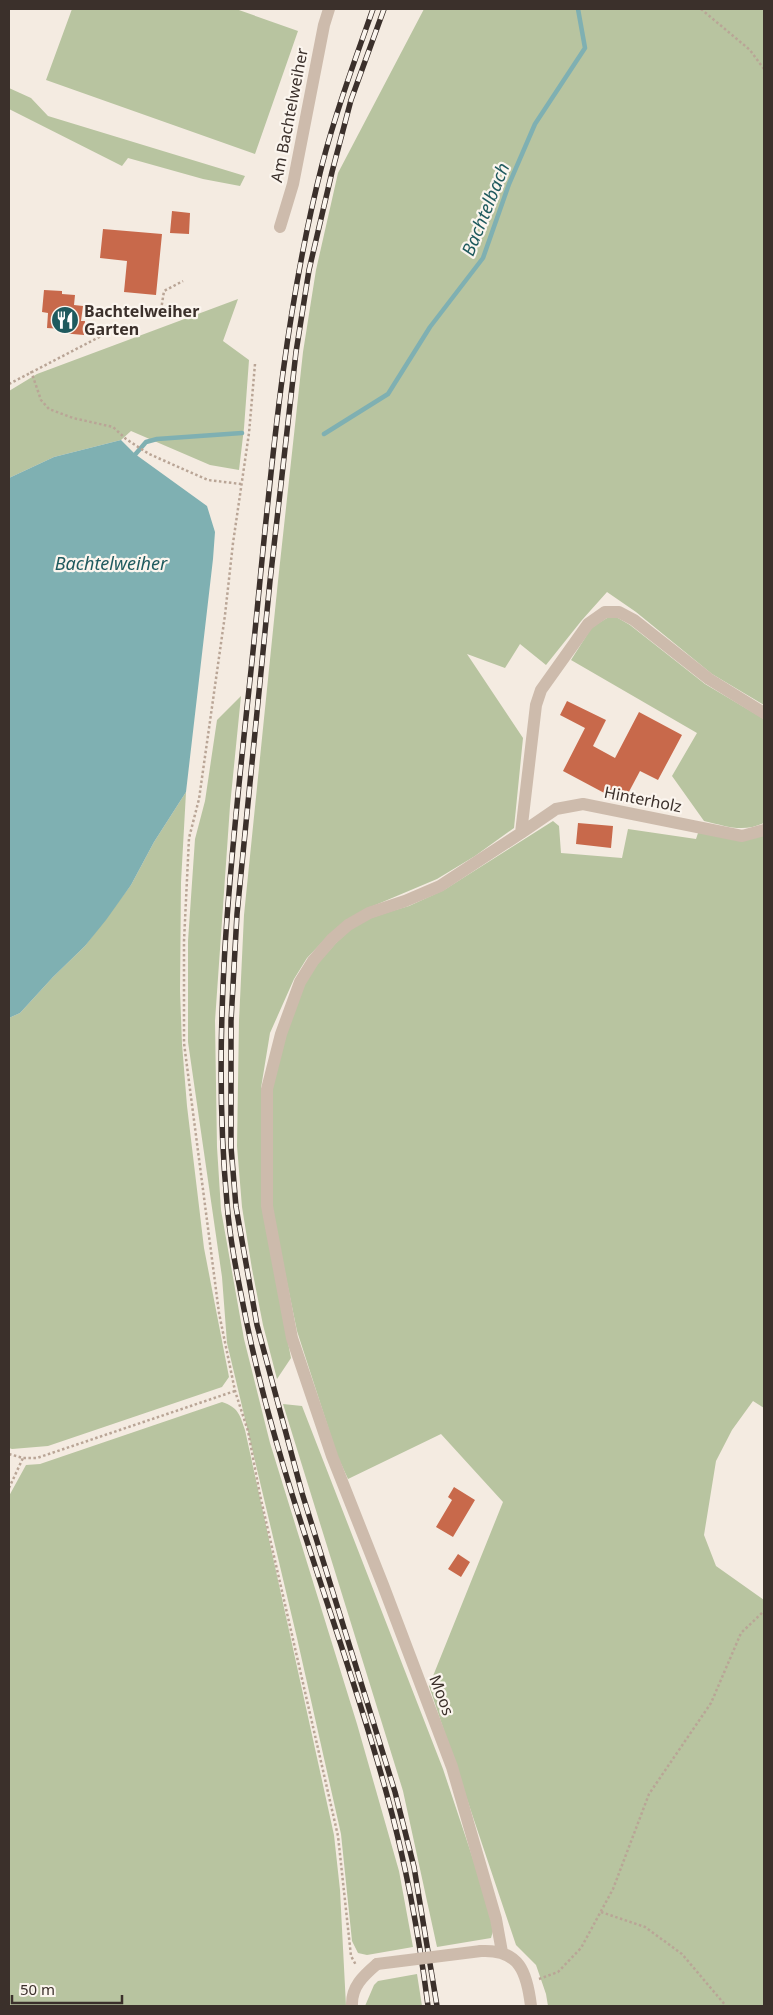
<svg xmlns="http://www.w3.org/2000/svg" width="773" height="2015" viewBox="0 0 773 2015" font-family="'Noto Sans',sans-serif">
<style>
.green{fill:#b8c4a0}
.water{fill:#7fb0b2}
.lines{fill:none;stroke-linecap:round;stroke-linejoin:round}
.stream{stroke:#7fb0b2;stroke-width:4.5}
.building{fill:#c8694b}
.path{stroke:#b9a596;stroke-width:2.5;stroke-dasharray:2.5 2.5;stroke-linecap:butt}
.minor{stroke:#cdbbac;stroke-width:12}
.rail-casing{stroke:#3b302b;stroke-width:5.5}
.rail{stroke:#fbf5ee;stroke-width:4;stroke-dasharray:11;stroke-linecap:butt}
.minor-bridge{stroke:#cdbbac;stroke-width:12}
.labels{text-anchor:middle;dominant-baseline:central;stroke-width:4.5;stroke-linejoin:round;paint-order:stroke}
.street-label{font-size:16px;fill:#3b302b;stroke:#fbf5ee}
.poi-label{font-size:16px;font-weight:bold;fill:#3b302b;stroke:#fbf5ee;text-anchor:start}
.water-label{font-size:18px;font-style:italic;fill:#1f5a5e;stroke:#fbf5ee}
</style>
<rect width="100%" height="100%" fill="#f4ebe1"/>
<path class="green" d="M 72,9 L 236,9 L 298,31 L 255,154 L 46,80 Z
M 424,9 L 764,9 L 764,705 L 712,674 L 636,612 L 607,592 L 582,620 L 546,665 L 520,644 L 505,668 L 467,654 L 523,738 L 514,828 L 475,856 L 437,879 L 366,909 L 329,935 L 307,958 L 294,979 L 270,1033 L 261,1088 L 262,1207 L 291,1358 L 277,1379 L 263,1325 L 252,1269 L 242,1207 L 237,1146 L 239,1021 L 244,915 L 278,581 L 303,352 L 316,270 L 338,173 Z
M 9,88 L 31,98 L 48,116 L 245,176 L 240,186 L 203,179 L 128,158 L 122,166 L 9,109 Z
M 238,299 L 223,341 L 249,360 L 244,428 L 239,470 L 210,465 L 131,431 L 121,440 L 54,457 L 9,478 L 9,391 L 37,374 Z
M 607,618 L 618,618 L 630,625 L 705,684 L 764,719 L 764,823 C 742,833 726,826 704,821 L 672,776 L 697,733 L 571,660 L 592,627 Z
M 241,696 L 230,806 L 215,1021 L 217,1147 L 221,1210 L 244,1339 L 270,1443 L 357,1724 L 399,1871 L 413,1947 L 367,1955 L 358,1953 L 352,1941 L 341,1834 L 297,1638 L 227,1343 L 222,1277 L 188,1042 L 188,941 L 195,839 L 205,801 L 217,720 Z
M 186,792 L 181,882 L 180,991 L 182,1044 L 187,1106 L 204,1248 L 229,1377 L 222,1387 L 48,1446 L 12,1449 L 9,1448 L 9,1018 L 20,1013 L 53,977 L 85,946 L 131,885 L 154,842 Z
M 553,821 L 559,826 L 561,853 L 622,858 L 628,829 L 696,839 L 698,833 L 764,835 L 764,1408 L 753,1401 L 732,1430 L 716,1461 L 704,1535 L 716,1566 L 764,1600 L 764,2006 L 548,2006 L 546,1994 L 536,1965 L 516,1945 L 429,1686 L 503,1502 L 441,1434 L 348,1479 L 337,1455 L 297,1331 L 271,1205 L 271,1089 L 284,1036 L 304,984 L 317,964 L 336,943 L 351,929 L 371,917 L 409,906 L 444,890 Z
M 222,1402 C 238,1407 240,1415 245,1430 L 334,1835 L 340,1890 L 346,2006 L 9,2006 L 9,1496 L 26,1465 L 40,1464 Z
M 283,1404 L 302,1406 L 443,1769 L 490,1910 L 493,1931 L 491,1938 L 437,1947 L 403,1791 Z
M 417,1974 L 422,2006 L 365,2006 L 374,1985 L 378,1981 Z"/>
<path class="water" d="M 121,440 L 135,454 L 207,506 L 215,532 L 213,559 L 186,792 L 154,842 L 131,885 L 106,920 L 85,946 L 53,977 L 20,1013 L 9,1018 L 9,478 L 54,457 Z"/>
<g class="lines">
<path class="stream" d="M 324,434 L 388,394 L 430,327 L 483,258 L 509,184 L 535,124 L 585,48 L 578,9
M 133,457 L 146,442 L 157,439 L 242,433"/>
</g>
<path class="building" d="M 172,211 L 190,213 L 189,234 L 170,233 Z
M 103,229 L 162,234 L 156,295 L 124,292 L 127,261 L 100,258 Z
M 44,290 L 62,291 L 62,294 L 75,295 L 74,305 L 83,306 L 81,321 L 85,321 L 84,335 L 61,333 L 62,329 L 47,328 L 48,313 L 42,312 Z
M 567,701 L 606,720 L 593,746 L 615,758 L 639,712 L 682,735 L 658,780 L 640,771 L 623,803 L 563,771 L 585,728 L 560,715 Z
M 578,823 L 613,826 L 611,848 L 576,844 Z
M 454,1487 L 475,1500 L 453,1537 L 436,1527 L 452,1500 L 448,1497 Z
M 458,1554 L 470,1562 L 461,1577 L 448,1569 Z"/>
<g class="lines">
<path class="path" d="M 701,9 L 750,50 L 764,69
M 161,310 L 164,291 L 183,281
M 255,364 L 249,433 L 233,543 L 225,615 L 199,799 L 189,838 L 184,941 L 184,1043 L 219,1313 L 235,1391 L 248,1431 L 260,1495 L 338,1836 L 351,1956 L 356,1965
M 31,371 L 41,400 L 49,409 L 73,418 L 113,427 L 126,439 L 149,454 L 208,480 L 241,484
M 9,384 L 107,333
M 9,1454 L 23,1458 L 37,1458 L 235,1391
M 9,1488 L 23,1458
M 601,1912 L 645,1927 L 682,1954 L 726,2006
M 539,1979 L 558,1972 L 581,1948 L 613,1889 L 649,1794 L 711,1703 L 741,1633 L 764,1611"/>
<path class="minor" d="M 280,227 L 293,184 L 324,25 L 329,9
M 521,833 L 556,809 L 583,804 L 742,836 L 764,830
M 481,1951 C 520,1949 527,1973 531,2006
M 502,1952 L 496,1919 L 452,1767 L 383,1585 L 332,1456 L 292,1338 L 267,1206 L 267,1089 L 281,1034 L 300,982 L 313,961 L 332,939 L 348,925 L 369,913 L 405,901 L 440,886 L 521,833 L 536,705 L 541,690 L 588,624 L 605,612 L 619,612 L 634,620 L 709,679 L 764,713
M 352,2006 C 351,1987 363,1976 377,1964"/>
<g class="rail-casing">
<path id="rail" d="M 373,9 C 355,60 336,111 322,165 C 281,326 269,495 252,661 C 233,841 210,1022 227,1203 C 230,1243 239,1284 247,1324 C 280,1485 344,1637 387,1795 C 406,1864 419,1935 428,2006
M 384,9 L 351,100 L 332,172 L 309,270 L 296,352 L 270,581 L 237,914 L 231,1021 L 231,1147 L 236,1207 L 257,1325 L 302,1493 L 395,1792 L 414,1867 L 437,2006"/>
</g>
<use href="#rail" class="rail"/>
<path class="minor-bridge" d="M 377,1964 L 481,1951"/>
</g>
<defs>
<g id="restaurant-disc" transform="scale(1.4375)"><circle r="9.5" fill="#1f5a5e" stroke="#fbf5ee"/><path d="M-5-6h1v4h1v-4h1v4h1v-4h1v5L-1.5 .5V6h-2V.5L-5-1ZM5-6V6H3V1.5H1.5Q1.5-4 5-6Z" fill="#fff"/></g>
</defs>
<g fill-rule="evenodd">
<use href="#restaurant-disc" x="65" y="320"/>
</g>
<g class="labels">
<g class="street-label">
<text transform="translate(289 115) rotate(-79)">Am Bachtelweiher</text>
<text transform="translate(643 799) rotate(11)">Hinterholz</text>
<text transform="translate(442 1695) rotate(69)">Moos</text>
</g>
<g class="poi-label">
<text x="84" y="311">Bachtelweiher<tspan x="84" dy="18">Garten</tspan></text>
</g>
<g class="water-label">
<text transform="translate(485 209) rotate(-68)">Bachtelbach</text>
<text x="111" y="563">Bachtelweiher</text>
</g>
</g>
<rect width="773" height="2015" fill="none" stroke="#3b302b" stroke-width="20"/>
<path d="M12 1995v8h110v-8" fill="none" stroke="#3b302b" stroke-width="2.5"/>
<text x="20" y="1995" font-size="15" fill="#3b302b" stroke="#fbf5ee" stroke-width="4" paint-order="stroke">50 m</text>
</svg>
